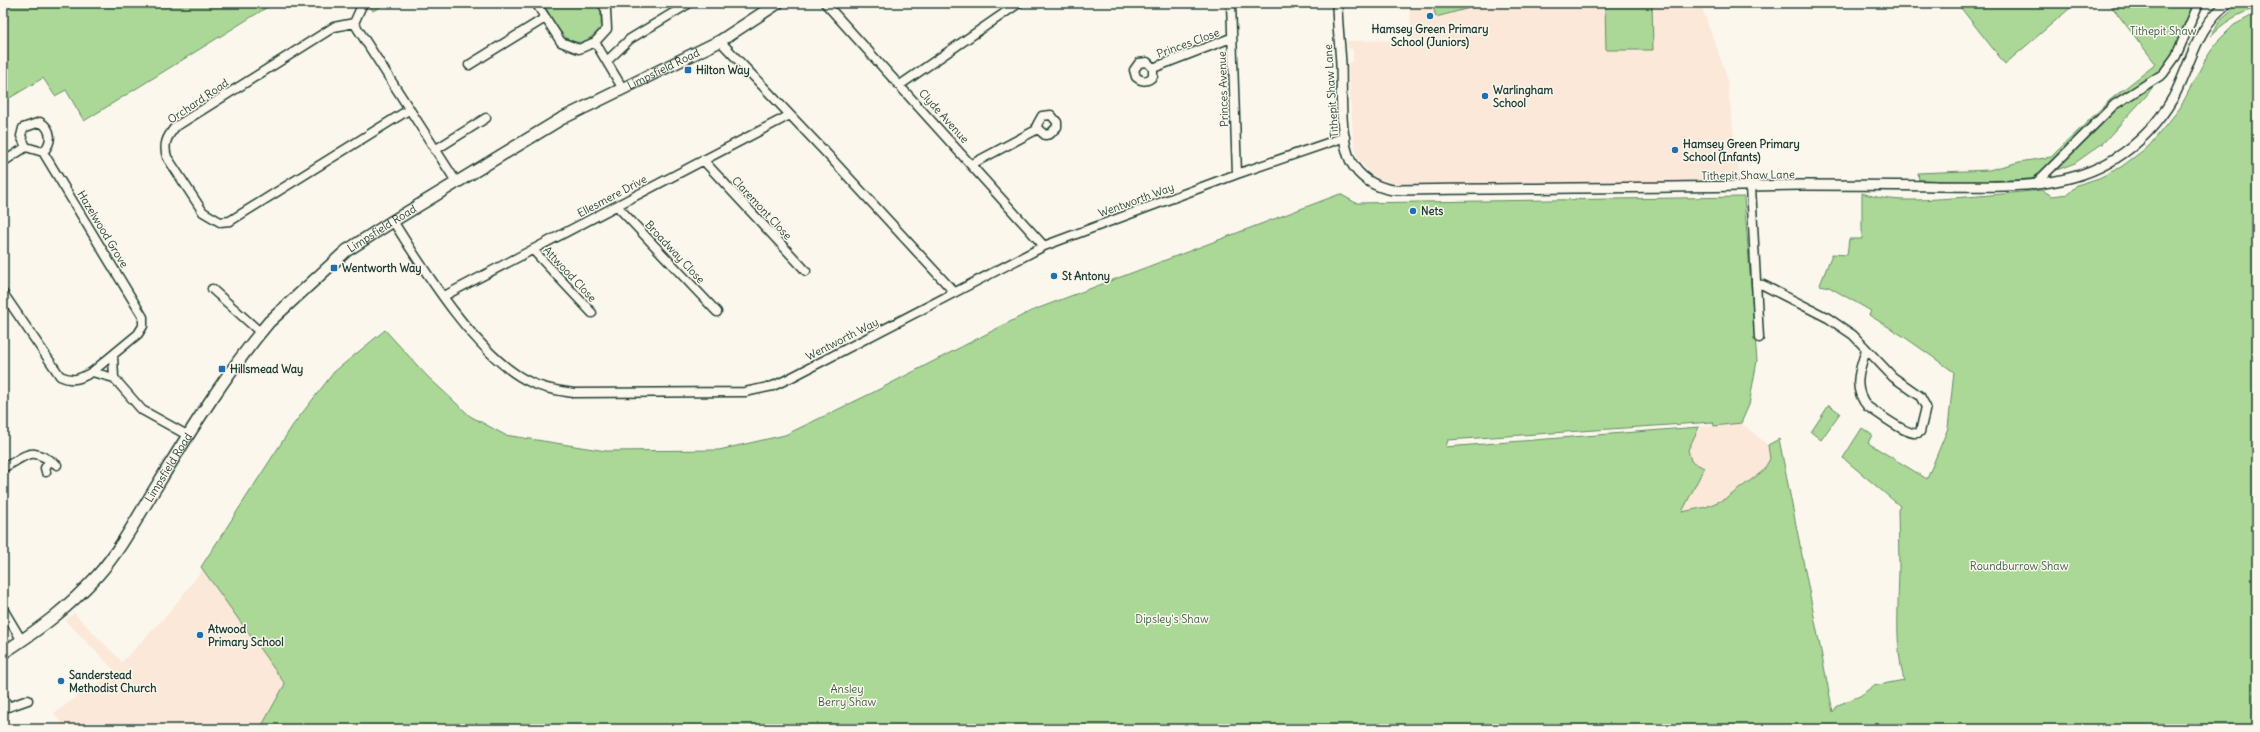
<svg xmlns="http://www.w3.org/2000/svg" width="2260" height="732" viewBox="0 0 2260 732" font-family="Delius,sans-serif">
<style>
.built{fill:#fbe8d8}
.green{fill:#abd897;stroke:#658a66}
.lines{fill:none;stroke-linecap:round;stroke-linejoin:round}
.minor-casing{stroke:#1f3d34;stroke-width:11}
.tertiary-casing{stroke:#1f3d34;stroke-width:12}
.secondary-casing{stroke:#1f3d34;stroke-width:14}
.minor{stroke:#fbf7ec;stroke-width:8}
.tertiary{stroke:#fbf7ec;stroke-width:9}
.secondary{stroke:#fbf7ec;stroke-width:11}
.poi-dot{fill:#1f6fb2;stroke:#fbf7ec;stroke-width:1.5}
.labels{text-anchor:middle;dominant-baseline:central;stroke-width:3;stroke-linejoin:round;paint-order:stroke}
.poi-label{font-size:11px;font-weight:bold;fill:#1f3d34;stroke:#fbf7ec;text-anchor:start}
.park-label{font-size:11px;fill:#3b5c48;stroke:#fbf7ec}
.street-label{font-size:11px;fill:#1f3d34;stroke:#fbf7ec}
</style>
<rect width="100%" height="100%" fill="#fbf7ec"/>
<filter id="ink" filterUnits="userSpaceOnUse"><feTurbulence type="fractalNoise" baseFrequency=".025" numOctaves="2"/><feDisplacementMap in="SourceGraphic" scale="8" xChannelSelector="R" yChannelSelector="G"/><feConvolveMatrix kernelMatrix="1 2 1 2 8 2 1 2 1" color-interpolation-filters="sRGB"/></filter>
<g filter="url(#ink)">
<path class="built" d="M 1409,3 L 1700,3 L 1726,73 L 1740,182 L 1393,184 L 1371,175 L 1357,157 L 1353,135 L 1348,64 L 1353,61 L 1353,49 L 1347,48 L 1347,41 L 1412,40 Z
M 1741,423 L 1768,445 L 1770,459 L 1763,471 L 1727,498 L 1706,507 L 1681,512 L 1704,468 L 1691,461 L 1688,450 L 1699,427 Z
M 203,569 L 285,684 L 260,729 L 66,729 L 54,713 L 115,671 L 65,620 L 74,613 L 122,662 L 168,614 Z"/>
<path class="green" d="M 3,3 L 274,3 L 84,121 L 66,90 L 55,96 L 43,78 L 3,102 Z
M 368,3 L 387,3 L 373,11 Z
M 543,3 L 597,3 L 601,9 L 601,27 C 572,63 558,28 543,3 Z
M 1432,3 L 1476,3 L 1477,6 L 1436,17 Z
M 1605,3 L 1652,3 L 1653,50 L 1606,50 Z
M 1957,3 L 2076,3 L 2005,64 Z
M 2109,3 L 2197,3 L 2178,50 L 2147,95 L 2103,143 L 2075,163 L 2031,180 L 1995,182 L 1919,180 L 1918,173 L 1989,170 L 2019,162 L 2051,157 L 2110,100 L 2156,64 Z
M 2257,3 L 2257,8 C 2239,13 2222,23 2210,37 L 2222,18 L 2239,4 Z
M 2257,13 L 2257,729 L 260,729 L 285,684 L 201,567 L 293,425 L 334,372 L 385,330 L 427,376 L 470,416 L 505,435 L 606,451 L 719,450 L 785,435 L 872,393 L 1031,311 L 1340,194 L 1356,203 L 1744,197 L 1757,361 L 1749,405 L 1741,423 L 1714,426 L 1713,422 L 1448,440 L 1446,447 L 1699,427 L 1688,450 L 1691,461 L 1704,468 L 1682,512 L 1706,507 L 1727,498 L 1763,471 L 1770,459 L 1768,445 L 1779,439 L 1833,712 L 1838,705 L 1860,696 L 1873,686 L 1904,680 C 1894,642 1899,602 1899,563 C 1899,545 1898,528 1898,510 L 1900,506 L 1843,458 L 1862,428 L 1872,435 L 1868,443 L 1927,479 L 1948,428 L 1954,372 L 1903,336 L 1869,315 L 1871,311 L 1829,287 L 1820,285 L 1832,254 L 1847,255 L 1849,239 L 1862,239 L 1862,193 C 1892,203 1922,200 1953,198 C 1983,196 2012,193 2042,190 L 2052,196 L 2068,194 L 2077,185 L 2099,178 L 2121,167 L 2149,146 L 2180,108 L 2205,60 L 2217,42 L 2234,25 Z
M 1829,405 L 1840,413 L 1821,440 L 1811,432 Z"/>
<g class="lines">
<g class="minor-casing">
<path id="minor" d="M 536,3 L 561,42 L 579,49 L 595,42 L 623,89
M 825,3 L 1044,246
M 1231,3 L 1237,174
M 354,23 L 363,3
M 720,41 L 828,155 L 954,292
M 595,42 L 607,29 L 606,10 L 602,3
M 607,61 L 630,39 L 688,4
M 469,65 L 545,18
M 1153,68 L 1153,76 C 1148,82 1142,82 1136,77 L 1134,70 L 1139,63 L 1147,62 L 1153,68 L 1231,38
M 900,85 L 1019,3
M 410,109 L 230,221 L 220,222 L 203,212 L 167,157 C 163,144 167,137 175,127 L 334,27 L 354,23 L 457,183
M 26,147 L 21,136 L 23,128 L 40,122 C 52,129 53,142 43,152
M 435,150 L 486,118
M 703,160 L 806,271
M 3,162 L 26,147 L 43,152 L 143,317 L 143,326 L 138,334 L 92,372
M 972,164 L 1038,129 L 1045,135 L 1050,134 L 1057,127 L 1057,122 L 1051,115 L 1042,116 L 1037,125 L 1038,129
M 2034,185 L 2114,105 L 2163,74 L 2176,56 L 2199,3
M 1751,187 L 1759,338
M 617,206 L 717,312
M 393,221 C 423,269 480,361 532,383 C 545,389 559,391 574,393 L 745,392 L 773,386 L 790,378 L 1044,246 L 1237,174 L 1345,137
M 533,250 L 592,313
M 1756,284 L 1763,285 L 1828,318 L 1853,335 L 1893,377 L 1920,396 L 1926,407 L 1920,432 C 1910,439 1879,413 1868,407 C 1852,389 1859,371 1866,350
M 212,289 L 260,332
M 3,293 L 60,376 C 73,382 80,379 92,372 L 114,378 L 142,410 L 187,435
M 444,296 L 790,115
M 113,356 L 114,378
M 3,468 C 30,454 29,446 57,465
M 46,472 L 45,468 L 50,460
M 3,609 L 22,641
M 3,697 L 8,707 L 28,700"/>
</g>
<g class="tertiary-casing">
<path id="tertiary" d="M 1337,3 C 1337,23 1340,44 1341,64 C 1342,92 1339,138 1351,162 C 1360,178 1375,187 1393,190 C 1529,188 1665,188 1801,185 C 1846,185 1891,185 1936,186 C 1995,186 2064,192 2116,158 C 2140,143 2159,122 2173,98 C 2191,65 2196,26 2228,3"/>
</g>
<g class="secondary-casing">
<g id="secondary">
<path id="s1" d="M 3,653 C 41,628 67,609 98,575 C 122,548 139,514 158,484 C 192,428 227,372 269,322 L 346,251 L 393,221 L 561,119 L 720,41 L 778,3"/>
</g>
</g>
<use href="#minor" class="minor"/>
<use href="#tertiary" class="tertiary"/>
<use href="#secondary" class="secondary"/>
</g>
</g>
<g class="poi-dot">
<circle cx="1430" cy="16" r="4"/>
<rect x="684" y="66" width="8" height="8" rx="2"/>
<circle cx="1485" cy="96" r="4"/>
<circle cx="1675" cy="150" r="4"/>
<circle cx="1413" cy="211" r="4"/>
<rect x="330" y="264" width="8" height="8" rx="2"/>
<circle cx="1054" cy="276" r="4"/>
<rect x="218" y="365" width="8" height="8" rx="2"/>
<circle cx="200" cy="635" r="4"/>
<circle cx="61" cy="681" r="4"/>
</g>
<g class="labels">
<g class="poi-label">
<text x="1430" y="29" text-anchor="middle">Hamsey Green Primary<tspan x="1430" dy="13">School (Juniors)</tspan></text>
<text x="696" y="70">Hilton Way</text>
<text x="1493" y="90">Warlingham<tspan x="1493" dy="13">School</tspan></text>
<text x="1683" y="144">Hamsey Green Primary<tspan x="1683" dy="13">School (Infants)</tspan></text>
<text x="1421" y="211">Nets</text>
<text x="342" y="268">Wentworth Way</text>
<text x="1062" y="276">St Antony</text>
<text x="230" y="369">Hillsmead Way</text>
<text x="208" y="629">Atwood<tspan x="208" dy="13">Primary School</tspan></text>
<text x="69" y="675">Sanderstead<tspan x="69" dy="13">Methodist Church</tspan></text>
</g>
<g class="park-label">
<text x="2163" y="31">Tithepit Shaw</text>
<text x="2019" y="566">Roundburrow Shaw</text>
<text x="1172" y="619">Dipsley's Shaw</text>
<text x="847" y="689">Ansley<tspan x="847" dy="13">Berry Shaw</tspan></text>
</g>
<g class="street-label">
<text transform="translate(1188 43) rotate(-20)">Princes Close</text>
<text stroke="none"><textPath href="#s1" startOffset="900">Limpsfield Road</textPath></text>
<text transform="translate(1223 89) rotate(-92)">Princes Avenue</text>
<text transform="translate(1331 91) rotate(-94)">Tithepit Shaw Lane</text>
<text transform="translate(198 101) rotate(-34)">Orchard Road</text>
<text transform="translate(944 116) rotate(48)">Clyde Avenue</text>
<text transform="translate(1748 175) rotate(-1)">Tithepit Shaw Lane</text>
<text transform="translate(612 196) rotate(-28)">Ellesmere Drive</text>
<text transform="translate(1136 200) rotate(-20)">Wentworth Way</text>
<text transform="translate(762 208) rotate(47)">Claremont Close</text>
<text transform="translate(103 229) rotate(59)">Hazelwood Grove</text>
<text stroke="none"><textPath href="#s1" startOffset="576">Limpsfield Road</textPath></text>
<text transform="translate(675 252) rotate(47)">Broadway Close</text>
<text transform="translate(570 274) rotate(47)">Attwood Close</text>
<text transform="translate(842 339) rotate(-27)">Wentworth Way</text>
<text stroke="none"><textPath href="#s1" startOffset="252">Limpsfield Road</textPath></text>
</g>
</g>
<rect width="2260" height="732" fill="none" stroke="#fbf7ec" stroke-width="16"/>
<rect x="8" y="8" width="2244" height="716" fill="none" stroke="#1f3d34" stroke-width="1.5" filter="url(#ink)"/>
</svg>
